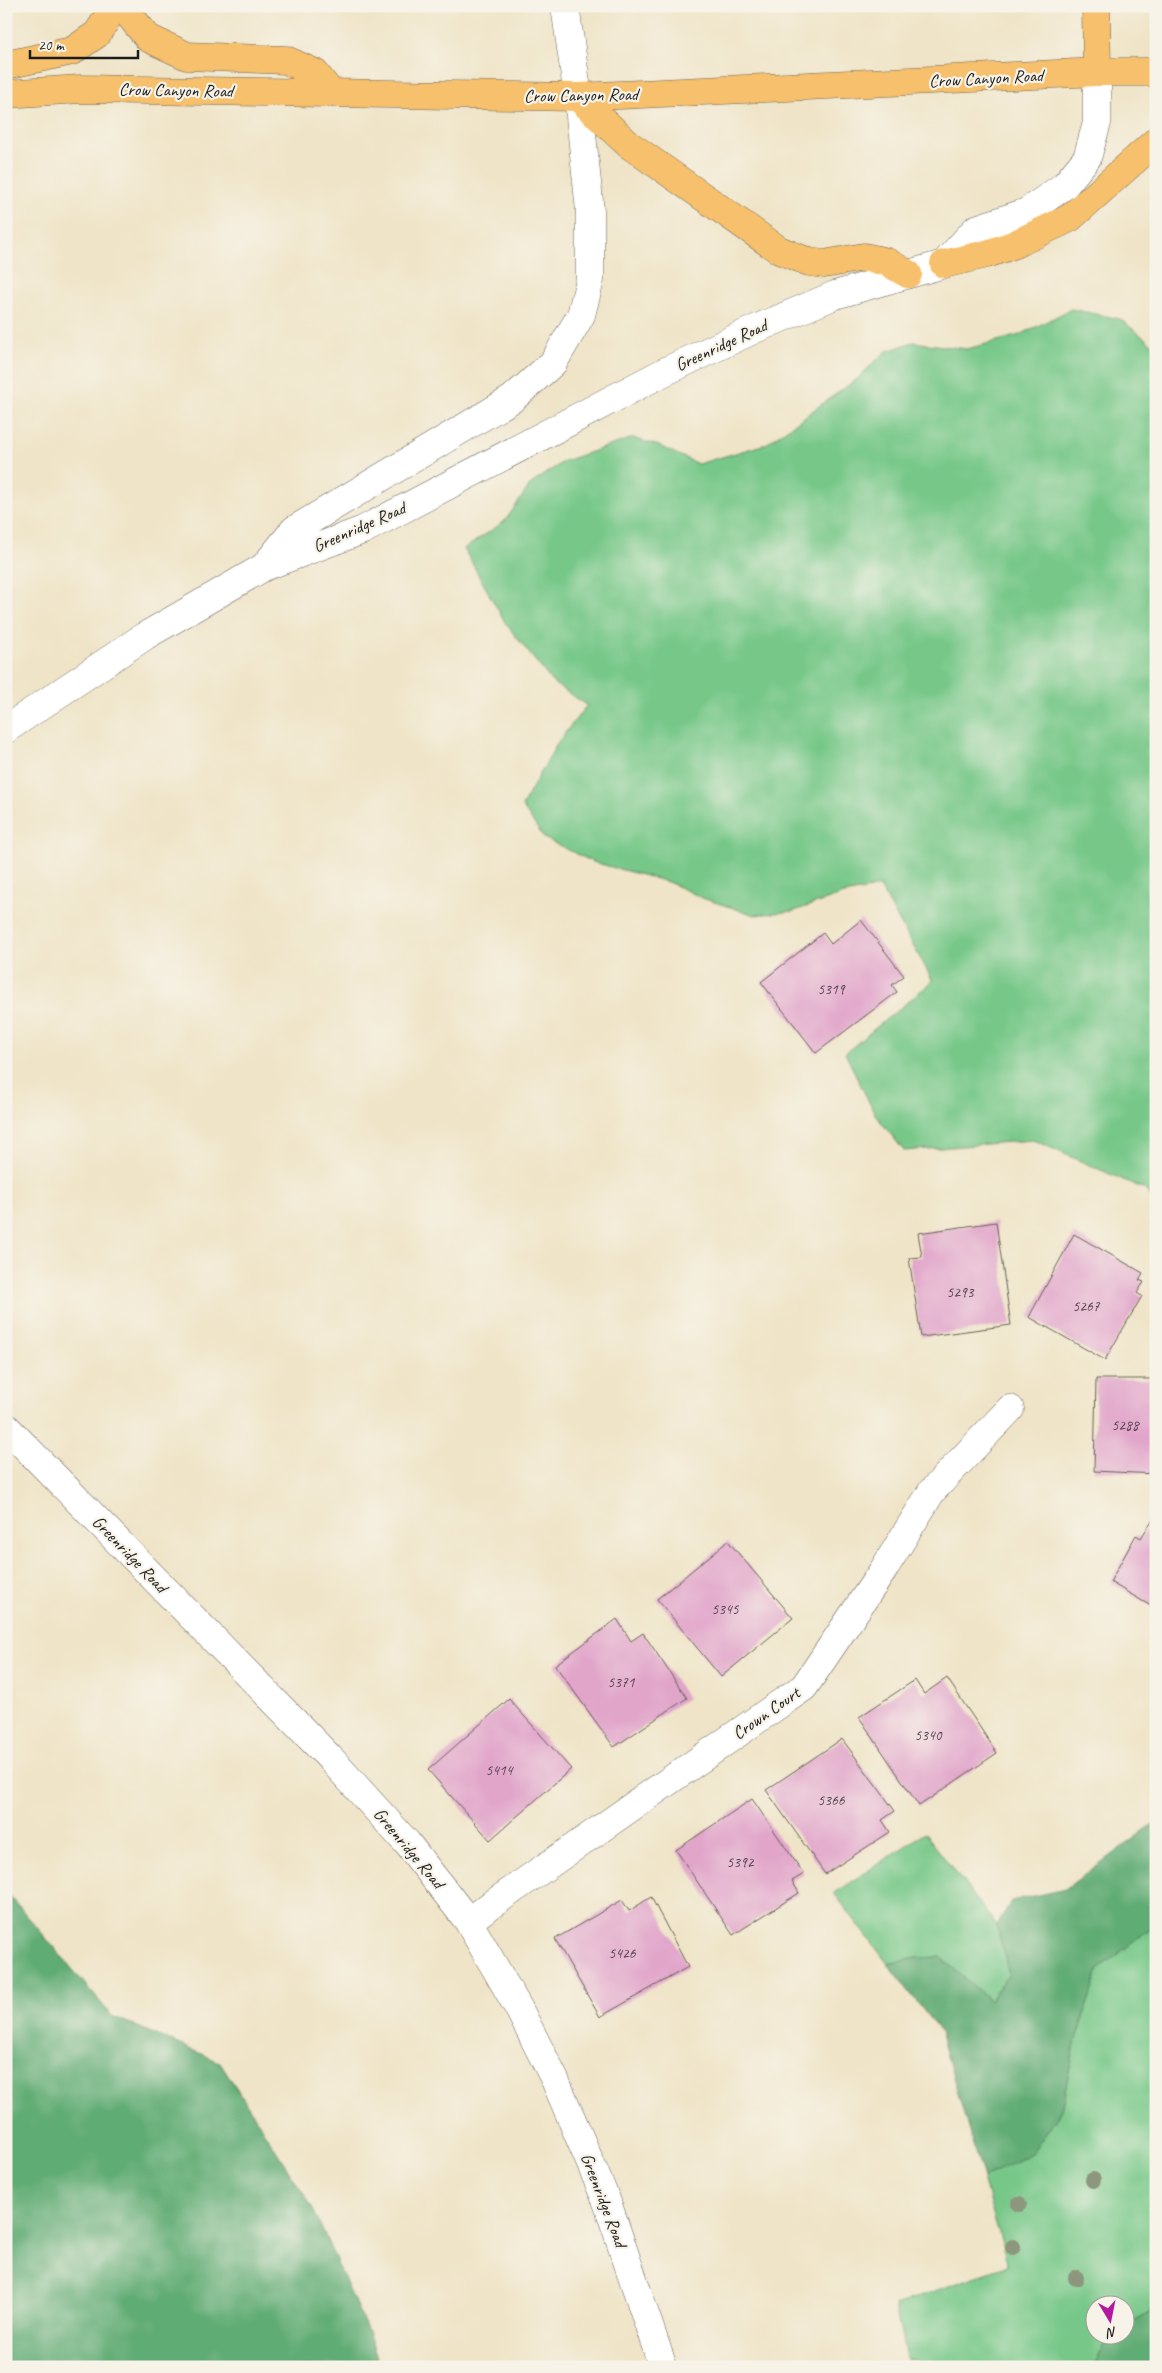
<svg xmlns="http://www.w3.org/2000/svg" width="1162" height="2373" viewBox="0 0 1162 2373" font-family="Caveat,sans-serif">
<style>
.green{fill:#76c788;stroke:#497252}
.forest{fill:#60ac74;stroke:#3e6448}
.building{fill:#e1a5ca}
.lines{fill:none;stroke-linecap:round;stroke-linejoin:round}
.minor-casing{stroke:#666258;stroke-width:29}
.major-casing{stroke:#666258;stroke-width:29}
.minor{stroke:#fff;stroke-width:28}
.major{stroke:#f7c06c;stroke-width:28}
.tree{fill:#8d977e}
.labels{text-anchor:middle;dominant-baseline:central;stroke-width:4.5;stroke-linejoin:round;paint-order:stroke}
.number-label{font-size:15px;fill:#4d3e48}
.street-label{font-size:18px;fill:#1c1c1c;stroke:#f7f3e8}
</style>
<rect width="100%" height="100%" fill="#f7f3e8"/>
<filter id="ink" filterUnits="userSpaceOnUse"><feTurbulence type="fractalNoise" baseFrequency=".02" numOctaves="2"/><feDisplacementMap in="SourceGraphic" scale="10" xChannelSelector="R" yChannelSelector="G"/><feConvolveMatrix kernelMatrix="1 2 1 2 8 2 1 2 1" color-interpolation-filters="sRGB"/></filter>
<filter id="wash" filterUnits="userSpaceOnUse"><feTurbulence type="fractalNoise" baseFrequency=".0096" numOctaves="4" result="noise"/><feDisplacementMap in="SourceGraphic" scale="20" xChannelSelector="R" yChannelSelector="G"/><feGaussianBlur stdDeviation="1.12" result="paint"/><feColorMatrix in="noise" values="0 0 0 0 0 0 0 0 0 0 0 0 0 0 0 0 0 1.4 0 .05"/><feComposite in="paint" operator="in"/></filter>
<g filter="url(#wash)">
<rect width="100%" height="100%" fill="#efe4c7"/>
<path class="green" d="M 1071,309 L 1120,319 L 1156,347 L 1156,1202 L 1144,1189 L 1033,1140 L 904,1151 L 875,1114 L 845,1053 L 933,981 L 880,887 L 844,894 L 794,911 L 755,915 L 705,899 L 668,882 L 593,862 L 544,838 L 522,806 L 558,742 L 587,705 L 553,683 L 506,624 L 464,549 L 505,521 L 531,484 L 564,461 L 633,438 L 659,446 L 698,464 L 766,444 L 857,379 L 885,352 L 913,342 L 967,349 L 1020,335 Z
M 925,1833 L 997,1926 L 1009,1974 L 990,2000 L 940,1957 L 917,1958 L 888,1964 L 834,1893 Z
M 1156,1925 L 1156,2303 L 1150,2312 L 1125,2326 L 1124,2306 L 1094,2306 L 1094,2336 L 1110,2336 L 1093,2367 L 942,2367 L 906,2358 L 895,2305 L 1008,2265 L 983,2179 L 1033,2152 L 1061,2110 L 1075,2043 L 1099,1968 Z"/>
<path class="forest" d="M 1156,1822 L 1156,1925 L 1099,1968 L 1075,2043 L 1061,2110 L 1033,2152 L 983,2179 L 940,2032 L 888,1964 L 917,1958 L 940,1957 L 990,2000 L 1009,1974 L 997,1926 L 1011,1901 L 1065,1889 Z
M 6,1891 L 112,2016 L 220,2062 L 312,2207 L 369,2334 L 380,2367 L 6,2367 Z
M 1156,2303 L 1156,2367 L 1093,2367 L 1110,2336 L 1124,2336 L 1125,2326 L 1150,2312 Z"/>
<g id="blocks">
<path class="building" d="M 861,920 L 904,976 L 892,985 L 897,992 L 816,1053 L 761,982 L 823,933 L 831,944 Z
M 996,1222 L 1011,1325 L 921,1337 L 909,1258 L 922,1257 L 918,1233 Z
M 1074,1234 L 1143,1273 L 1139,1280 L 1144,1282 L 1137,1293 L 1142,1296 L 1105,1360 L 1029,1317 Z
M 1096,1379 L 1156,1379 L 1156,1474 L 1094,1471 Z
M 1156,1514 L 1156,1609 L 1110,1582 L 1136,1535 L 1141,1538 Z
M 728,1541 L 793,1618 L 721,1677 L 657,1599 Z
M 617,1619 L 631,1641 L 643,1633 L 687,1698 L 614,1747 L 555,1665 Z
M 947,1678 L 997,1753 L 919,1806 L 859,1717 L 915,1680 L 924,1694 Z
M 509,1699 L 571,1769 L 490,1840 L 428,1770 Z
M 842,1739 L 895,1811 L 882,1820 L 890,1832 L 825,1874 L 766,1790 Z
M 752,1799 L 804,1874 L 792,1881 L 799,1893 L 733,1935 L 676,1850 Z
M 651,1897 L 688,1967 L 600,2017 L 555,1939 L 622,1900 L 629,1911 Z"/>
</g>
</g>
<g filter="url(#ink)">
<use href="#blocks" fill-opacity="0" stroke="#666258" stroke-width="1"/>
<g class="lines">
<g class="minor-casing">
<path id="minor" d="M 264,567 L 294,530 L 512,399 L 553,363 L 581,315 L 590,280 L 590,211 L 578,97 L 565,6
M 6,729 L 145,636 L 264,567 L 363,530 L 664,372 L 753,330 L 835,295 L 944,264 L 976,229 L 1027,212 L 1065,185 L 1087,158 L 1097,123 L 1097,72
M 6,1427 L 330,1758 L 407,1843 L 468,1921 L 519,2009 L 555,2080 L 607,2202 L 663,2367
M 468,1921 L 804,1687 L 882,1572 L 932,1491 L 1010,1409"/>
</g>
<g class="major-casing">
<path id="major" d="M 122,6 L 148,38 L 187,56 L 286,60 L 315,73 L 331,93
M 1096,6 L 1097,72
M 6,65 L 72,51 L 97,34 L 115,6
M 6,94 L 80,89 L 578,97 L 1097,72 L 1156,72
M 578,97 L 628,144 L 779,250 L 809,262 L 824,264 L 864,257 L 887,262 L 908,274
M 944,264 L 987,254 L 1013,245 L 1070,218 L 1156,141"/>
</g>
<use href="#minor" class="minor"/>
<use href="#major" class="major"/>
</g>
<g class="tree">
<circle cx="1093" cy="2180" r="8"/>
<circle cx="1019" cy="2204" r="8"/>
<circle cx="1013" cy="2247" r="8"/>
<circle cx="1076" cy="2278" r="8"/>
</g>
</g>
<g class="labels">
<g class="number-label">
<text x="831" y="989">5319</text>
<text x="960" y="1292">5293</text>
<text x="1086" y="1306">5267</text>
<text x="1125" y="1425">5288</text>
<text x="725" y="1609">5345</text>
<text x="621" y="1682">5371</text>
<text x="928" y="1735">5340</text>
<text x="499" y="1770">5414</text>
<text x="831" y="1800">5366</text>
<text x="740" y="1862">5392</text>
<text x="622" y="1953">5426</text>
</g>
<g class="street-label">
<text transform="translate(986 78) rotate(-3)">Crow Canyon Road</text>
<text transform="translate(176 90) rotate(1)">Crow Canyon Road</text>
<text transform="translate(581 95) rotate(-1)">Crow Canyon Road</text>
<text transform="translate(721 345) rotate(-25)">Greenridge Road</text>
<text transform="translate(359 527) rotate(-24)">Greenridge Road</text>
<text transform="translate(130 1554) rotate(46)">Greenridge Road</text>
<text transform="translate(766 1713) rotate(-35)">Crown Court</text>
<text transform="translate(409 1848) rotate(50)">Greenridge Road</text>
<text transform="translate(604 2200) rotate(69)">Greenridge Road</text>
</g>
</g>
<rect width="1162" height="2373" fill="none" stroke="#f7f3e8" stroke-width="25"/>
<g transform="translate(1110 2320) rotate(170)"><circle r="24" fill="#f7f3e8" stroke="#9f9d96"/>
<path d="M0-4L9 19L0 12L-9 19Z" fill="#b5179e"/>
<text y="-8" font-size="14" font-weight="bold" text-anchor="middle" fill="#1c1c1c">N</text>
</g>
<path d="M30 50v8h108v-8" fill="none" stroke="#1c1c1c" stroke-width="2.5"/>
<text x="38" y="50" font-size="15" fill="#1c1c1c" stroke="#f7f3e8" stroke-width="4" paint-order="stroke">20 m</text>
</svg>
